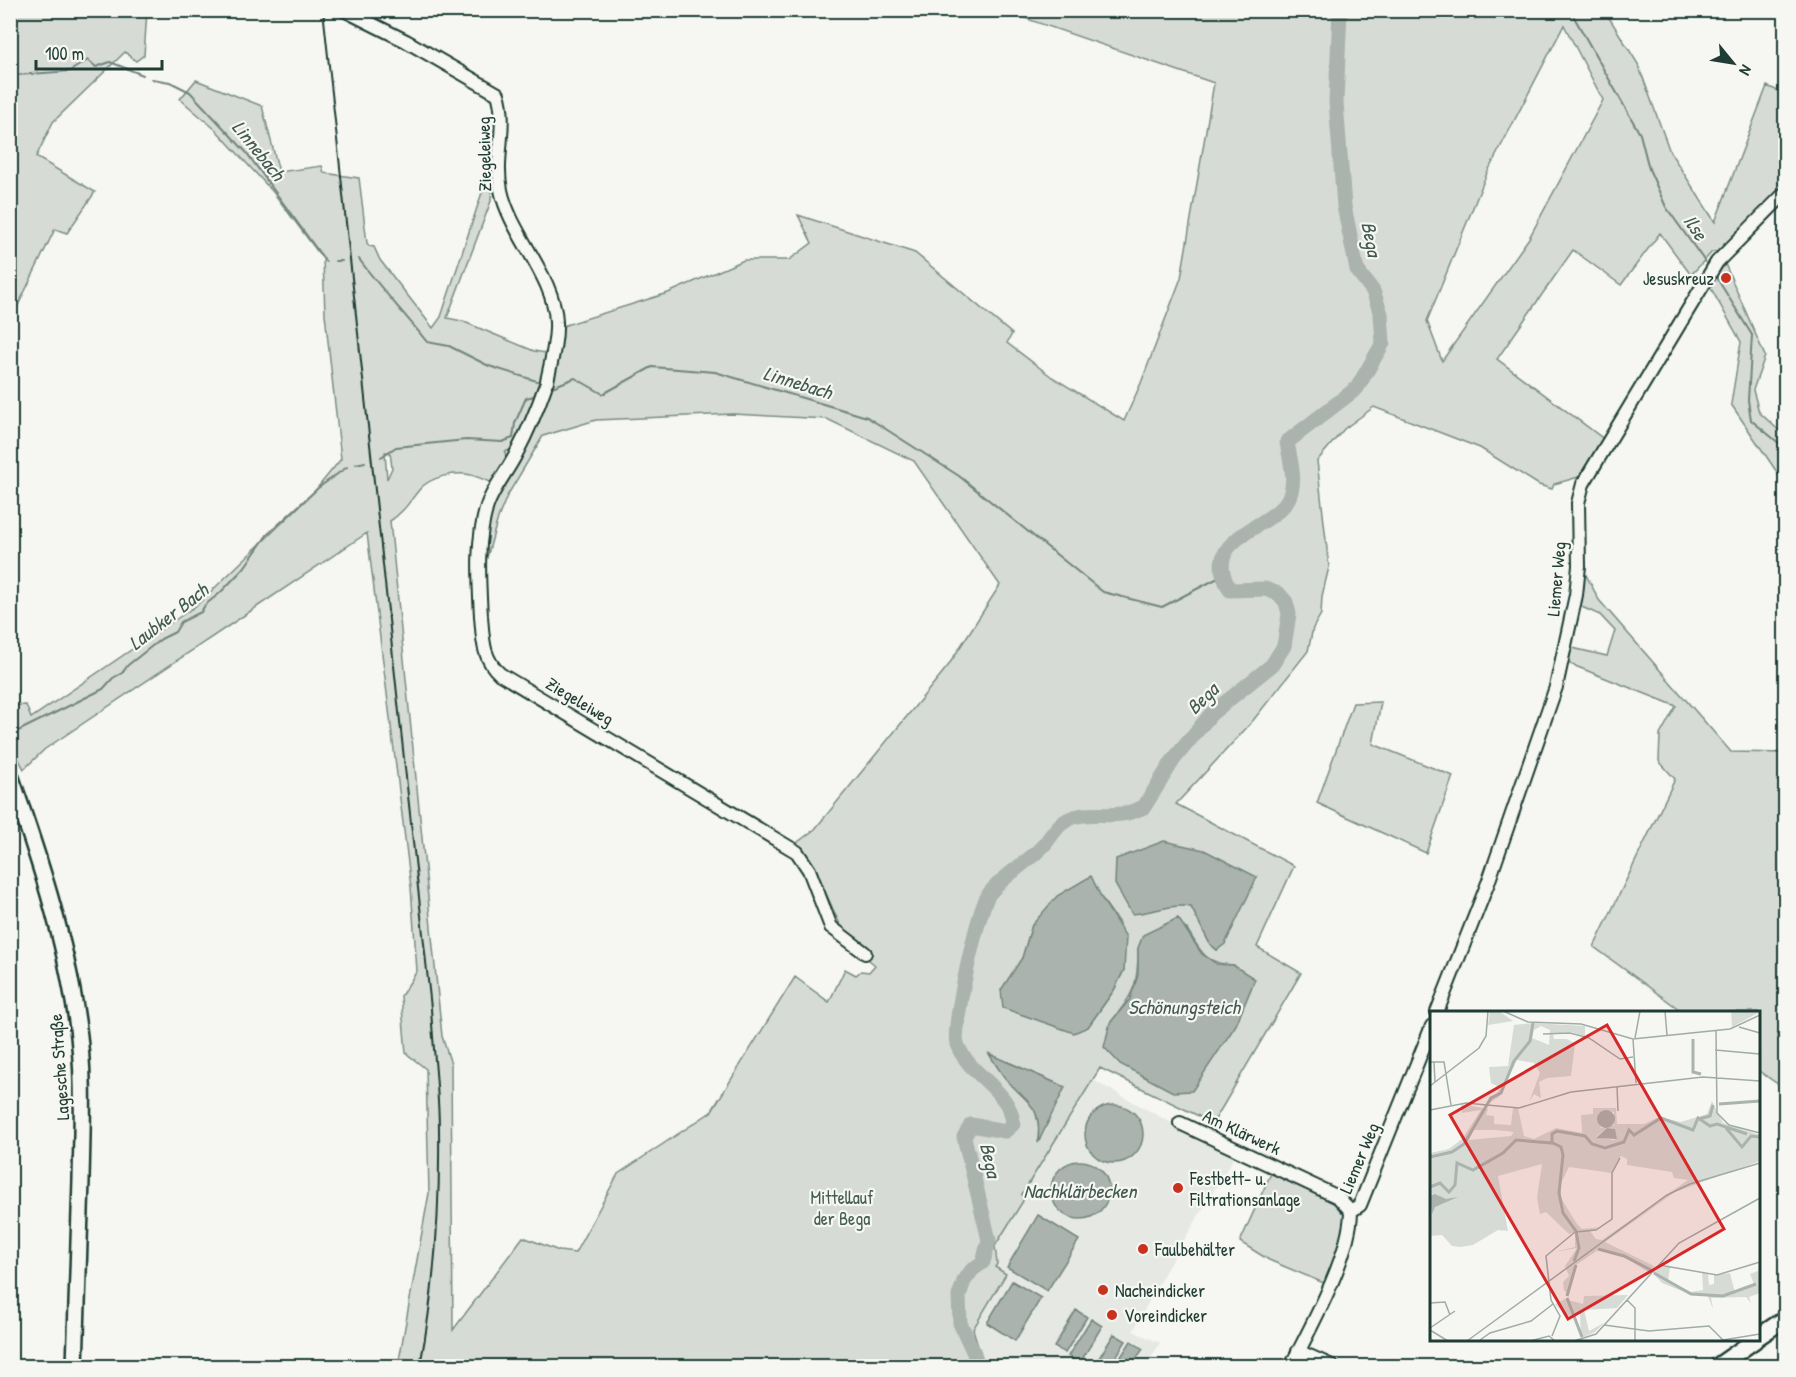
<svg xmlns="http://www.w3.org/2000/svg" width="1796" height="1377" viewBox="0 0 1796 1377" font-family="'Patrick Hand',sans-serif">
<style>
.built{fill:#e6e8e4}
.green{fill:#d6dbd6;stroke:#7a8c85;stroke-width:1.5;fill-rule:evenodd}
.water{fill:#aab3ae;stroke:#72847d;stroke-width:1.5}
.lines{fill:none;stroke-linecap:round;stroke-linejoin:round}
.stream{stroke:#72847d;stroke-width:2}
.river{stroke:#aab3ae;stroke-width:15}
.minor-casing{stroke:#1f3d34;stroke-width:16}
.major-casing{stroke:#1f3d34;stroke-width:20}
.minor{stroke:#f6f6f2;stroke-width:12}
.major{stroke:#f6f6f2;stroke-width:15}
.rail{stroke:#1f3d34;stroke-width:2}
.poi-dot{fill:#c8321e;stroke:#f6f6f2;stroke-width:2}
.labels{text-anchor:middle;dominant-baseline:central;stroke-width:4.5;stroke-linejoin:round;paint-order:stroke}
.street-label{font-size:18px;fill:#1f3d34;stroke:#f6f6f2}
.poi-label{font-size:18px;fill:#1f3d34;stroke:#f6f6f2;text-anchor:start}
.park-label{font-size:18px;fill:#445d54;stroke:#f6f6f2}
.water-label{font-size:20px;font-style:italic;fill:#425a52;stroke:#f6f6f2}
.inset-river{fill:none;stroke:#aab3ae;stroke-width:3}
.inset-road{fill:none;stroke:#a0aca6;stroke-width:1.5}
.view{fill:#d62828;fill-opacity:0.15;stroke:#d62828;stroke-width:3}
.inset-edge{fill:none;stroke:#1f3d34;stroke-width:3}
</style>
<rect width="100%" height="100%" fill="#f6f6f2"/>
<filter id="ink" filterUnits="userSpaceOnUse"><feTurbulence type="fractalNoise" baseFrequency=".0167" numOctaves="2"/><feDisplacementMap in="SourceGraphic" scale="12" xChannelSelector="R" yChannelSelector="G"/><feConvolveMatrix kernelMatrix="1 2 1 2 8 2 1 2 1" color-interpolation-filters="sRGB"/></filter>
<g filter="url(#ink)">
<path class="built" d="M 1091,1079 L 1234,1157 L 1166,1270 L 1133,1331 L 1160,1343 L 1146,1366 L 984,1366 L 973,1329 L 1006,1274 L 983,1260 Z"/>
<path class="green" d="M 20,10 L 147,11 L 144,55 L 136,61 L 125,52 L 53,122 L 36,157 L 95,192 L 67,233 L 55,229 L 11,320 L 10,35 Z
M 1004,11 L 1605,11 L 1638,64 L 1670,152 L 1715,222 L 1767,86 L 1785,94 L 1785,188 L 1726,251 L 1712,252 L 1691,275 L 1660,233 L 1621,285 L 1573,250 L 1497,359 L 1605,440 L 1582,476 L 1554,484 L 1552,489 L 1539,485 L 1480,448 L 1374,407 L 1344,429 L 1317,461 L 1329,567 L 1322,596 L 1321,614 L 1313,628 L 1308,651 L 1251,723 L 1176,804 L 1294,866 L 1257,947 L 1301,973 L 1213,1123 L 1100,1068 L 1022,1194 L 1023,1201 L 995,1246 L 997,1264 L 995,1267 L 1006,1274 L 973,1329 L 984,1366 L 398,1366 L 429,1193 L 426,1069 L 406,1053 L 401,996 L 417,971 L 411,887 L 367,533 L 45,749 L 24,769 C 12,749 11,729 10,706 L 26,705 L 31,718 L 197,605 L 314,492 L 341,459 L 325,314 L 323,259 L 273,192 L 216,130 L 180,99 L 196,80 L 262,106 L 279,172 L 322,166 L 324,173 L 359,178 L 367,243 L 369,246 L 374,247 L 380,260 L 433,328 L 441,317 L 493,159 L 491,201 L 447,318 L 462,321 L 534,351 L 546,353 L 543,377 L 559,327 L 668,293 L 744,260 L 789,260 L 812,243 L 798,215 L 915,253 L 1012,334 L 1007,343 L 1052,377 L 1124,421 L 1141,383 L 1181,278 L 1214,83 ZM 1564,25 L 1603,100 L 1529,238 L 1442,361 L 1427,321 L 1487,173 ZM 733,414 L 827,419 L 914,461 L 1000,585 L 948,666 L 815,829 L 794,845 L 810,859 L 844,933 L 857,950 L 875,965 L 869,972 L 861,971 L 856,975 L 845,969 L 829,1002 L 795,977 L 711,1112 L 618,1174 L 575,1253 L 559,1251 L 523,1237 L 453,1330 L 451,1064 L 442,1036 L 390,521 C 404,512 409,502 419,490 C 429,477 456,471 471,475 C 479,477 486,481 494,483 L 506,459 L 505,452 L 527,442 L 501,490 L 489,519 L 484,568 L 498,518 L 507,496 L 543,436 L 596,420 ZM 385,452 L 390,452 L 392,468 L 387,479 ZM 1091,877 L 1102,899 L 1119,923 L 1124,970 L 1114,990 L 1088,1027 L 1037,1019 L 1004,1008 L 1014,971 L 1022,958 L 1032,925 ZM 1257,877 L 1217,950 L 1210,944 L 1191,907 L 1180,905 ZM 1187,929 C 1201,952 1204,963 1233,965 L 1110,1023 C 1134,993 1138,987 1138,949 ZM 990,1054 L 1065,1087 L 1038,1140 L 1039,1126 L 1034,1106 L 1004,1076 Z
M 1725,264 L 1765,356 L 1753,390 L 1759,412 L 1785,436 L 1785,484 L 1731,404 L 1741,342 L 1709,285 Z
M 1582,567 L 1599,600 L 1731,752 L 1785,753 L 1785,1089 L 1759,1071 L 1758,1012 L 1683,1012 L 1594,947 L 1675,779 L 1659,761 L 1660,735 L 1676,706 L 1565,662 L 1568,647 L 1607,656 L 1615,631 L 1600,615 L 1577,605 Z
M 1381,702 L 1373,744 L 1453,776 L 1426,853 L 1317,803 L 1353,703 Z
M 1272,1171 C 1294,1181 1351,1197 1347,1227 C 1345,1241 1331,1269 1326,1284 L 1269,1260 L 1240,1242 Z"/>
<path class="water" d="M 1164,841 L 1204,850 L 1257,877 L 1225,944 L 1217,950 L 1210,944 L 1191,907 C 1172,903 1152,913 1132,914 L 1115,884 L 1116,859 Z
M 1091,876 L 1102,899 L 1126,937 L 1124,970 L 1114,990 L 1088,1027 L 1074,1033 L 1003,1008 L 1001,990 L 1022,958 L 1032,925 L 1057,896 Z
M 1178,918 L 1202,954 L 1217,964 L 1233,965 L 1255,979 L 1236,1025 L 1192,1091 L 1173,1092 L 1120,1064 L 1104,1047 L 1110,1023 L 1130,999 L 1138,975 L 1138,948 L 1143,935 Z
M 989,1054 L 1065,1087 L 1038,1143 C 1042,1103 1027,1104 1005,1078 C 999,1070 994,1062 989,1054 Z
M1085 1134a29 29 0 1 1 58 0a29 29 0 1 1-58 0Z
M1051 1190a29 29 0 1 1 58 0a29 29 0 1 1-58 0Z
M 1038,1215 L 1079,1240 L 1047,1291 L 1007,1267 Z
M 1012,1281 L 1041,1298 L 1015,1341 L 987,1323 Z
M 1076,1310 L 1087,1317 L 1065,1353 L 1054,1347 Z
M 1091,1319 L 1102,1326 L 1080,1363 L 1068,1356 Z
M 1114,1334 L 1126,1341 L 1110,1366 L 1094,1366 Z
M 1131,1341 L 1143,1349 L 1131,1366 L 1115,1366 Z"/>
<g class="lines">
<path class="stream" d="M 1570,10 L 1640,134 L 1649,169 L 1666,207 L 1708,266
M 10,73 L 17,75 L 70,71 L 88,60 L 96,67 L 110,62 L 143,75
M 152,79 L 170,82 L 190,92 L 246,152 L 326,262
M 359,259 C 380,288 405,314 427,342 L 449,346 L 489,366 L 543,383
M 335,261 L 342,261
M 1715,275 L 1752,335 L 1748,400 L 1751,420 L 1786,449
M 548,386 L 552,387 L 575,378 L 603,394 L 652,367 L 715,372 L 867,417 L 959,476 L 1103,592 L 1162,607 L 1222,576
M 381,457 L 396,447 L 466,440 L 502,442 L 513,438 L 515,423 L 526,398 L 534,396 L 540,382
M 356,464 L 365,462
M 10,735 L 103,689 L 113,678 L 122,673 L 128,665 L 161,639 L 175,632 L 181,622 L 201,612 L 205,605 L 220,593 L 244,568 L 267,535 L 318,488 L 347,467"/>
<path class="river" d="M 977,1366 L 974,1353 L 960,1323 L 959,1296 L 964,1281 L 972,1270 L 983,1262 L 989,1240 L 964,1137 L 971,1125 L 1005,1131 L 1013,1124 C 1012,1091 968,1075 957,1044 C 952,1027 978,909 989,894 C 1003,876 1024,865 1040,849 C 1048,842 1053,831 1061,824 C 1081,809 1100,817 1122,814 C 1130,813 1137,810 1144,807 L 1174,759 L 1211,714 L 1272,665 L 1284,646 L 1289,614 L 1286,602 L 1279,594 L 1265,589 L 1230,590 C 1199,538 1267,531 1287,501 C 1298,483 1290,461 1287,442 L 1357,388 L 1383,343 L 1381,314 L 1373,291 L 1357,270 L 1344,206 L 1336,102 L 1340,10"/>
<g class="minor-casing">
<path id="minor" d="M 344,10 L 406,41 L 498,94 C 508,125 494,158 501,190 C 510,234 555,277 556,322 C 557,341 551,362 547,381
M 545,387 C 537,410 527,433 516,454 C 507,472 493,488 487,506 C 476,542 479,579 481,616 C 483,638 482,658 500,674 L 797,852 L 809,870 L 831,927 L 865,953
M 1437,1012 L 1488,883 L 1556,687 L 1576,595 L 1579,566 L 1578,503 L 1583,484 L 1717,262 L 1786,192
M 1180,1123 L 1338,1197 L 1351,1211
M 1351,1211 L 1360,1205 L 1432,1026
M 1298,1351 L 1332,1366
M 1291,1366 C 1311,1327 1351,1254 1351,1211"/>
</g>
<g class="major-casing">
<path id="major" d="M 10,775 C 38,855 65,936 77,1021 C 85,1073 82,1127 81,1180 C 79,1242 77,1304 75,1366
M 1758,1337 L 1786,1318
M 1718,1366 L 1755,1340"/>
</g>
<use href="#minor" class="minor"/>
<use href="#major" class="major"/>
<path class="rail" d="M 323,10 L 431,1008 C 433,1048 439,1090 439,1130 C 440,1209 435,1289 420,1366"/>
</g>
</g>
<g class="poi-dot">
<circle cx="1726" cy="278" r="6"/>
<circle cx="1178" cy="1188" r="6"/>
<circle cx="1143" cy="1249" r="6"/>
<circle cx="1103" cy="1290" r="6"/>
<circle cx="1112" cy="1315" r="6"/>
</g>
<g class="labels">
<g class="street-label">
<text transform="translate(484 154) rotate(-91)">Ziegeleiweg</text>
<text transform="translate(1556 579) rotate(-85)">Liemer Weg</text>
<text transform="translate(580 701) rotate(31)">Ziegeleiweg</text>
<text transform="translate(59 1067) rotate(-94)">Lagesche Straße</text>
<text transform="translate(1242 1132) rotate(25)">Am Klärwerk</text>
<text transform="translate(1359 1158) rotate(-67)">Liemer Weg</text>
</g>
<g class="poi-label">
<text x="1714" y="278" text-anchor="end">Jesuskreuz</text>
<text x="1190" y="1178">Festbett- u.<tspan x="1190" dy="21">Filtrationsanlage</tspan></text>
<text x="1155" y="1249">Faulbehälter</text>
<text x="1115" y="1290">Nacheindicker</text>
<text x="1124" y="1315">Voreindicker</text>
</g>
<g class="park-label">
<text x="842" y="1197">Mittellauf<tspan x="842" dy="21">der Bega</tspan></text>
</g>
<g class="water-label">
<text transform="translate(259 150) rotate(51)">Linnebach</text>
<text transform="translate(1696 227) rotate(56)">Ilse</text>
<text transform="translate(1372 239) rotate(79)">Bega</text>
<text transform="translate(798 382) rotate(17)">Linnebach</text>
<text transform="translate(168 616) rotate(-38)">Laubker Bach</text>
<text transform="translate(1202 698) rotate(-44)">Bega</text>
<text x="1184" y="1006">Schönungsteich</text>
<text transform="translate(991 1160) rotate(77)">Bega</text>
<text x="1080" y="1190">Nachklärbecken</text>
</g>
</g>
<g transform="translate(1430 1011)">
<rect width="330" height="330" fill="#f6f6f2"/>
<path d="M 60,0 L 69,0 L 83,10 L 58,14 ZM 301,0 L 328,0 L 328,2 L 302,16 ZM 103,12 L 155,15 L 155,25 L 141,21 L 123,23 L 124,28 L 137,28 L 145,33 L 141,65 L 117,67 L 109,71 L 111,87 L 104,83 L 99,91 L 110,62 L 104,52 L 87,49 L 70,85 L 55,95 L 71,77 L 61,72 L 59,56 L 78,55 L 84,14 ZM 111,15 L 120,19 L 119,34 L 102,27 L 104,19 ZM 282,90 L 293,112 L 330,124 L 330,150 L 245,181 L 175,231 L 224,255 L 218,261 L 194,246 L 168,239 L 146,254 L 137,281 L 134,280 L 133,271 L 139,265 L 135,255 L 147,237 L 124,241 L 145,236 L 145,221 L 139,223 L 116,201 L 110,203 L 107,187 L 112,153 L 68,165 L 78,220 L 68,219 L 43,234 L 30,236 L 22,235 L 12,224 L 0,225 L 0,142 L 19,138 L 32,128 L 51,99 L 32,102 L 31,93 L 58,98 L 56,104 L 64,105 L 64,113 L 81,114 L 83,97 L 88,97 L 94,125 L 104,128 L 126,117 L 152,122 L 151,104 L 163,103 L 163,97 L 186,97 L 187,113 L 214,113 L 229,106 L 251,111 L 277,103 ZM 173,100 L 184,101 L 184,114 L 171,117 L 168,107 ZM 177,117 L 185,118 L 185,129 L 166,126 ZM 44,119 L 65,119 L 84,121 L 81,125 L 39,129 ZM 191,145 L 197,148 L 197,154 L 242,161 L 244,167 L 258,169 L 172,229 L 166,228 L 160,220 L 171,216 L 152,218 L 147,213 L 131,187 L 130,174 L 139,156 L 182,162 ZM 329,252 L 330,282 L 319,286 L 321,292 L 316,286 L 281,287 L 283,298 L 277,283 L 262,284 L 232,272 L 222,261 L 228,255 L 240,256 L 238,270 L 261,281 L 273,279 L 272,261 L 278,263 L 279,274 L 284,273 L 284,264 L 300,262 L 305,282 L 324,273 L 320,263 L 328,260 ZM 198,284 L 187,297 L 154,299 L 159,320 L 174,312 L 165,321 L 151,327 L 150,303 L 136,305 L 125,293 L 135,288 L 153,293 L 154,285 Z" fill="#d6dbd6" fill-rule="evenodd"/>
<path d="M167 108a9 9 0 1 1 18 0a9 9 0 1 1-18 0ZM 177,117 L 185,118 L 187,128 L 166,127 ZM 5,183 L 16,188 L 28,186 L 5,196 L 2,203 L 0,185 Z" fill="#aab3ae"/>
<path class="inset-river" d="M 263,28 L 263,61 L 271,63M 289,93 L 330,90M 269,108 L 280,105 L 283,94M 296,117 L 312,136 L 321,125 L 330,126M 123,132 L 131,136 L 133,144 L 129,182 L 133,202 L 146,220 L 149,237 L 144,250M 0,146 L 22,141 L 34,133 L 61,87 L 71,82 L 84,50 L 100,30 L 103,12M 0,176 L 10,172 L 19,181 L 25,174 L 27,152 L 43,159 L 73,142 L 86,129 L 122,132 L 122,123 L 127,120 L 155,125 L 162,133 L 175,137 L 194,131 L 199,119 L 204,124 L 231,107 L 263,119 L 268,107 L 280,115 L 287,113 L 317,123M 168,238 L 194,245 L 221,259M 224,262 L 261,283 L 293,285 L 326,273M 137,285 L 146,254M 137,287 L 152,326"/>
<path class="inset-road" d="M 73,0 L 98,11 L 151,13 L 203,28 L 300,18 L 330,4M 235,0 L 237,24M 309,16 L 330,22M 286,20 L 287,102 L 299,114 L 330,122M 113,23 L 140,22 L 159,27 L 190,48 L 203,46M 205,27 L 210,0M 203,28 L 206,72M 285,39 L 330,43M 0,51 L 14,51 L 21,94M 4,51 L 5,71M 0,75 L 49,37 L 56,25 L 58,0M 187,75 L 188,100M 0,99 L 36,92 L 89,97 L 141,81 L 273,66 L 330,70M 146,221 L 166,219 L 182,208 L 182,162 L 190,147M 229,254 L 287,264 L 330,251M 197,289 L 205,297 L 205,330M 0,292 L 15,291 L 20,304M 174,314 L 219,320 L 279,315 L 293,329 L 330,323M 0,317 L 25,300M 0,319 L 18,330M 122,325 L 130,305 L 121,289 L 116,245 L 145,221M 50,329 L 60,322 L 101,310 L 123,293M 37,330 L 237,184 L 260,173 L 330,152M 100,330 L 119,325 L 125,330M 144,330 L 166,323 L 249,232 L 330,187"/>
<path class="view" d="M 177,14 L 294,218 L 138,308 L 20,104 Z"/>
<rect width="330" height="330" class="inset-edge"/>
</g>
<rect width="1796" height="1377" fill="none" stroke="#f6f6f2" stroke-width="36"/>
<rect x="18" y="18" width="1760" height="1341" fill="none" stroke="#1f3d34" stroke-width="2" filter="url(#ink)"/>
<g transform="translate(1733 63) rotate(120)" stroke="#f6f6f2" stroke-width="4.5" paint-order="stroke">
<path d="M0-4.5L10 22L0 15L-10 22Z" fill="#1f3d34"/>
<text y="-9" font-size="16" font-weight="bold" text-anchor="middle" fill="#1f3d34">N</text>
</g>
<path d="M36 60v9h126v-9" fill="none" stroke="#1f3d34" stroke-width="3"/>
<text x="45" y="60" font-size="18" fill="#1f3d34" stroke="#f6f6f2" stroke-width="4.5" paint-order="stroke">100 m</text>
</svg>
